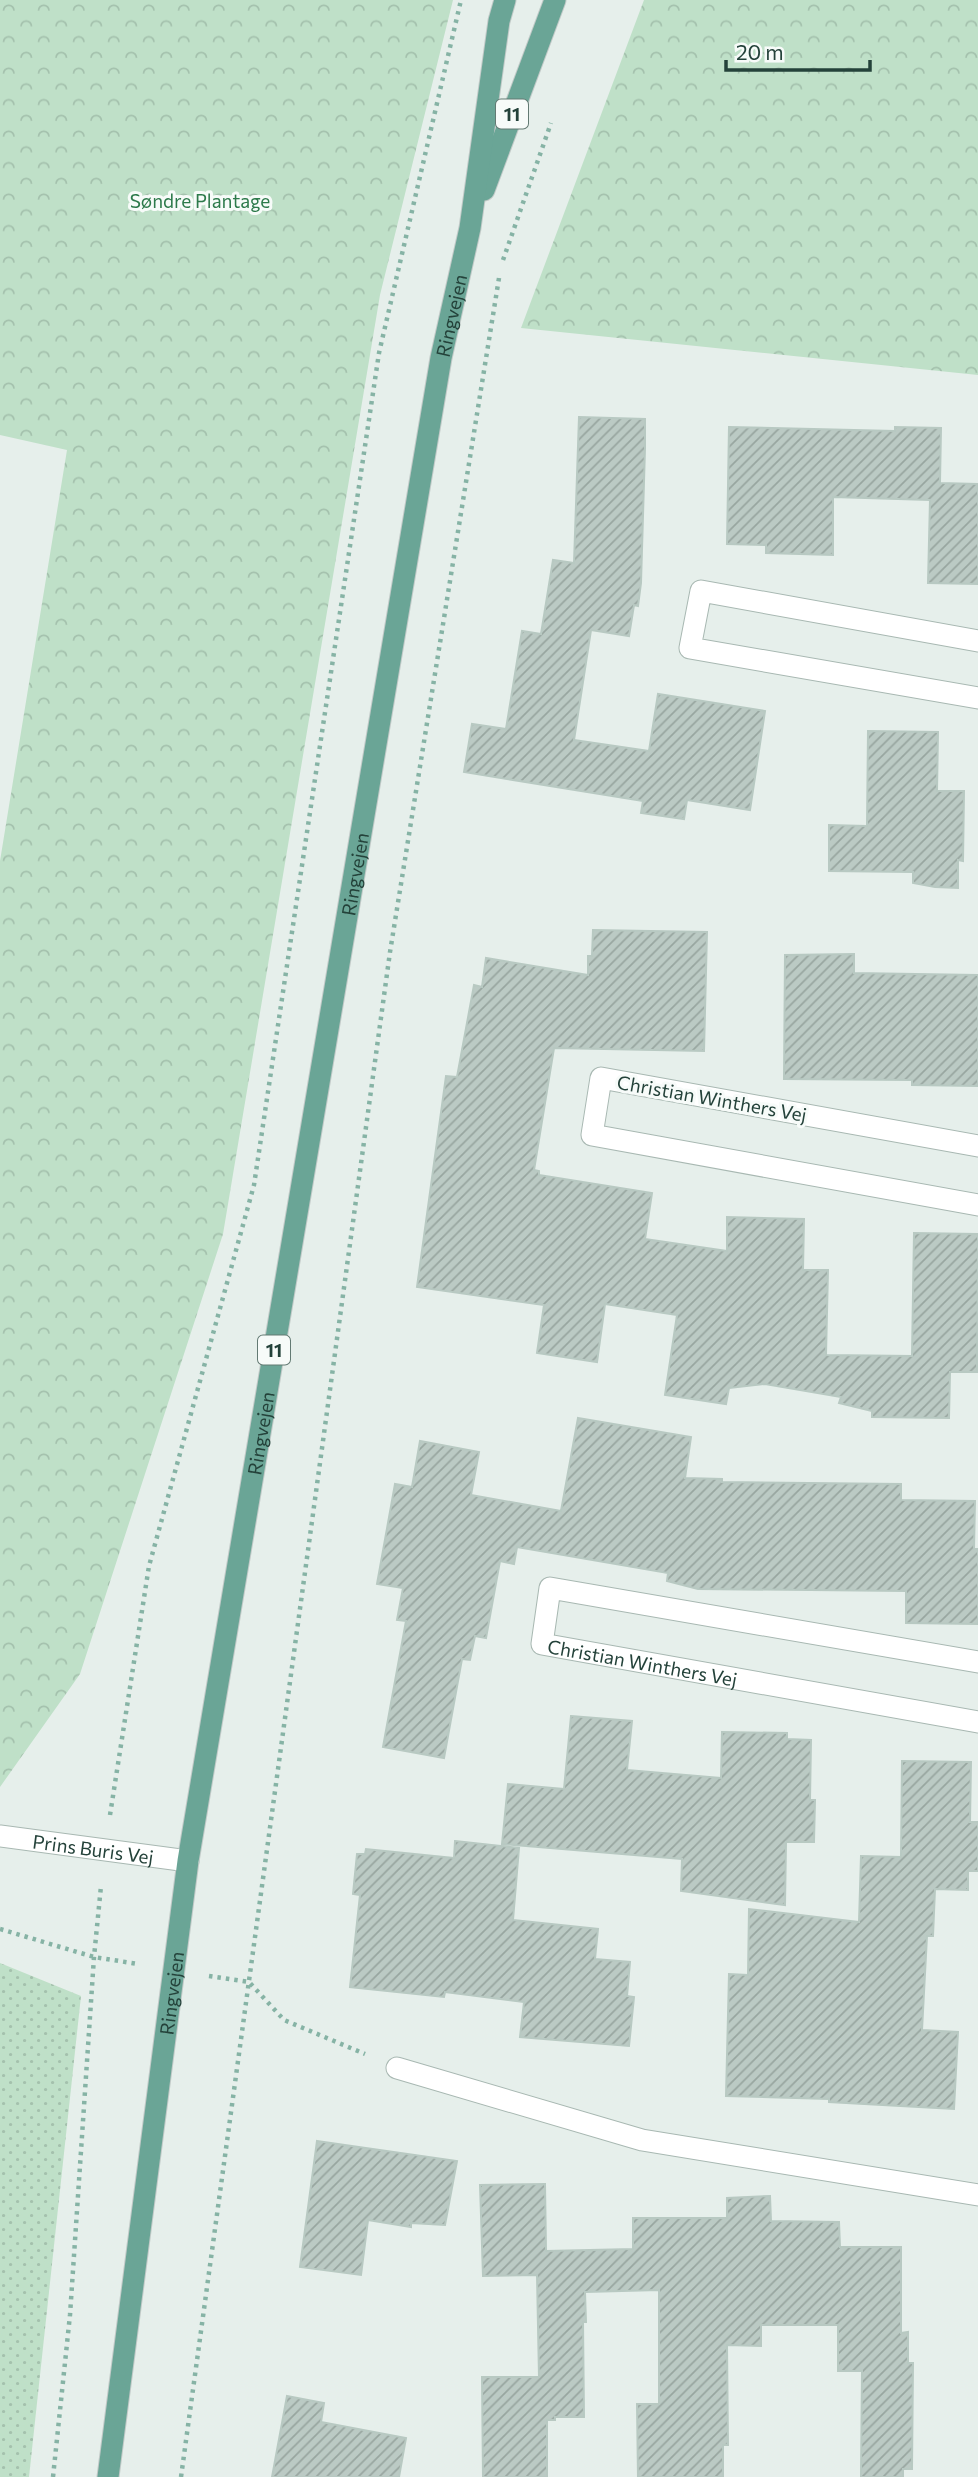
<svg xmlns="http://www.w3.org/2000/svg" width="978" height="2477" viewBox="0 0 978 2477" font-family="Commissioner,sans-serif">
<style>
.grass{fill:url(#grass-dots)}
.forest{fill:url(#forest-crowns)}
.building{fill:url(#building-hatch);stroke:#b8c9c2;stroke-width:2}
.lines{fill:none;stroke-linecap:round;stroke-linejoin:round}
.minor-casing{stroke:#a8b8b2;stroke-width:23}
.tertiary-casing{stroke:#a8b8b2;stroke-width:23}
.primary-casing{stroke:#c2cac8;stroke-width:23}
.path{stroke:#86b3a5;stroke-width:4.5;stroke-dasharray:3.5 5;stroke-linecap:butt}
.minor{stroke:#fff;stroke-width:21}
.tertiary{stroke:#fff;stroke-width:21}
.primary{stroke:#6aa596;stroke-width:21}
.labels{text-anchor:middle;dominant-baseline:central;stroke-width:6;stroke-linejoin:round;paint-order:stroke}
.shield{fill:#f7fbf9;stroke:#637a73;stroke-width:2}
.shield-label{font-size:18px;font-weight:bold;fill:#24423a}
.park-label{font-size:19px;fill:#2d7a4b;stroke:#f7fbf9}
.street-label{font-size:19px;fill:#24423a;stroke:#f7fbf9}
</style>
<defs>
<pattern id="grass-dots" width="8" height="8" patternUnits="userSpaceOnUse" patternTransform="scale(1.75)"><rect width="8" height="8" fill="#bfe0c8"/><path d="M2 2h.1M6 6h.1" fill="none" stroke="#a4c1ad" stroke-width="1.8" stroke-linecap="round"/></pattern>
<pattern id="forest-crowns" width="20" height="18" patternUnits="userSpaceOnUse" patternTransform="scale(1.75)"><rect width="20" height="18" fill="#bfe0c8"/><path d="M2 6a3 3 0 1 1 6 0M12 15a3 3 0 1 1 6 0" fill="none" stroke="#a4c1ad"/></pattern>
<pattern id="building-hatch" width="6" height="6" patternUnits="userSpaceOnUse" patternTransform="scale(1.75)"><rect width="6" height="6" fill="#bbcac4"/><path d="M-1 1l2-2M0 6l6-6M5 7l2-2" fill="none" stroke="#98a6a0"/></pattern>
</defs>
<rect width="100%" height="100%" fill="#e6efeb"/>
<path class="grass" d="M 0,1963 L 81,1996 L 29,2477 L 0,2477 Z"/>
<path class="forest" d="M 0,0 L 453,0 L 380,295 L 223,1234 L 80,1674 L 0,1787 L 0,861 L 67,450 L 0,435 Z
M 644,0 L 978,0 L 978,375 L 521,328 Z"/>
<path class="building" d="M 579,417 L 645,419 L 645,448 L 641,583 L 638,606 L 634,605 L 629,636 L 591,630 L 574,740 L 649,751 L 658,694 L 765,711 L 750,810 L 687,800 L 684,819 L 641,813 L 643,801 L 464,772 L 472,724 L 506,729 L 522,631 L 541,634 L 553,560 L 574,563 Z
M 729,427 L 895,431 L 895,427 L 941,428 L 940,483 L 978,484 L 978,584 L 928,583 L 930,500 L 833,497 L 833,555 L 766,553 L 766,545 L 727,544 Z
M 868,731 L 938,732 L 937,791 L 964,791 L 963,861 L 958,860 L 958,888 L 935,887 L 913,883 L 913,872 L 829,871 L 829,825 L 867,826 Z
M 593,930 L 707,932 L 704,1051 L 554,1048 L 534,1170 L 539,1171 L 539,1175 L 652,1193 L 645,1239 L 727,1251 L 727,1217 L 804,1219 L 803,1270 L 828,1270 L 826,1355 L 912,1356 L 914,1233 L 978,1234 L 977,1372 L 950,1372 L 949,1418 L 872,1417 L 872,1411 L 839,1403 L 841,1397 L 765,1384 L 729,1388 L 726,1404 L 665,1395 L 677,1315 L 605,1304 L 597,1362 L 537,1353 L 544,1305 L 417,1287 L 446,1076 L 457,1077 L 474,985 L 482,987 L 486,958 L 588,975 L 588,956 L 592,956 Z
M 854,954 L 854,973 L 978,975 L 978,1086 L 912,1085 L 912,1080 L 784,1079 L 785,955 Z
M 578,1418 L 691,1437 L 685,1478 L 722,1479 L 722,1482 L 901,1484 L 901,1500 L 975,1501 L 974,1549 L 978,1549 L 978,1624 L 906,1623 L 906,1591 L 698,1589 L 667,1581 L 668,1573 L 517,1547 L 514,1564 L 500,1561 L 486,1638 L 475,1636 L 470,1660 L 462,1659 L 444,1758 L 383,1747 L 406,1621 L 397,1620 L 403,1588 L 377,1584 L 395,1484 L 412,1487 L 420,1441 L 479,1452 L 471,1495 L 561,1511 Z
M 571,1716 L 632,1721 L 627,1770 L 721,1778 L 722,1732 L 787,1733 L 787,1739 L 811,1740 L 810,1800 L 815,1800 L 814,1842 L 786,1842 L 785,1905 L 681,1891 L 682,1859 L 502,1844 L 508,1784 L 564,1789 Z
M 902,1761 L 971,1762 L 970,1822 L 978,1822 L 978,1871 L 968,1871 L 968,1890 L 935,1889 L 933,1936 L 927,1936 L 922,2030 L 958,2032 L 954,2109 L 829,2102 L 829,2099 L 726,2096 L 729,1974 L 748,1975 L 749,1909 L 859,1922 L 861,1856 L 901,1857 Z
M 455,1841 L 519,1848 L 513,1920 L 598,1929 L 595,1959 L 630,1962 L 627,1996 L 634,1997 L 629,2046 L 520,2037 L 524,2002 L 445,1992 L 444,1997 L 350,1987 L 360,1895 L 353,1894 L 357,1854 L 365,1854 L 366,1849 L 454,1858 Z
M 317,2141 L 457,2161 L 445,2225 L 411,2223 L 411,2227 L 368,2220 L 361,2275 L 300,2267 Z
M 545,2184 L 546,2251 L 633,2249 L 633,2218 L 727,2218 L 727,2198 L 770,2196 L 771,2221 L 839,2222 L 840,2247 L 901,2247 L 901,2333 L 908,2332 L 908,2363 L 913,2363 L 912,2469 L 903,2469 L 903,2477 L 861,2477 L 862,2371 L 838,2371 L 838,2325 L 761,2325 L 761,2346 L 727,2345 L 728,2445 L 723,2445 L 723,2477 L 638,2477 L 637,2404 L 659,2404 L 659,2290 L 585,2292 L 586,2322 L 583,2322 L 584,2417 L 555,2417 L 555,2420 L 547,2420 L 547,2477 L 483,2477 L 482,2377 L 539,2377 L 537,2275 L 483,2276 L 480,2185 Z
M 287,2396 L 324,2403 L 321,2422 L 406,2438 L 399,2477 L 272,2477 Z"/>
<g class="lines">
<g class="minor-casing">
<g id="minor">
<path d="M 978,641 L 701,591 L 690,648 L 978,698"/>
<path d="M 978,1146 L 601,1078 L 592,1135 L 978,1205"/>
<path id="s1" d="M 978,1662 L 550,1588 L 542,1644 L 978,1722"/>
<path d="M 397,2068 L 642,2140 L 978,2195"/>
</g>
</g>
<g class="tertiary-casing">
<g id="tertiary">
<path id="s2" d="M 0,1836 L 188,1861"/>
</g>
</g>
<g class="primary-casing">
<g id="primary">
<path d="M 484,190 L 555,0"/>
<path id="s3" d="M 108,2477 L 188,1861 L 441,358 L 470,228 L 499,21 L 505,0"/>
</g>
</g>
<path class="path" d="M 503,260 L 551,123
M 110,1815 L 149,1566 L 254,1185 L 379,353 L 461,0
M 0,1929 L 94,1957 L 138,1964
M 209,1976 L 249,1982 L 284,2020 L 365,2054
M 53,2477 L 70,2315 L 94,1957 L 101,1886
M 181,2477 L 390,952 L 499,278"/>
<use href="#minor" class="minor"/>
<use href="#tertiary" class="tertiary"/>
<use href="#primary" class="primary"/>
</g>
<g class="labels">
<g class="shield">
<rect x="496" y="99.5" width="32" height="29" rx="5"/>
<rect x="258" y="1335.5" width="32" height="29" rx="5"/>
</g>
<g class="shield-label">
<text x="512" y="114">11</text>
<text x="274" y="1350">11</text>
</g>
<g class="park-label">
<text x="200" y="200">Søndre Plantage</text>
</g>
<g class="street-label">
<text stroke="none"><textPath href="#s3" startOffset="2189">Ringvejen</textPath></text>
<text stroke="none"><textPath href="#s3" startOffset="1622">Ringvejen</textPath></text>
<text transform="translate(712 1098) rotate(10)">Christian Winthers Vej</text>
<text stroke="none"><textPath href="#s3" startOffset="1055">Ringvejen</textPath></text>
<text stroke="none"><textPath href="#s1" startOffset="593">Christian Winthers Vej</textPath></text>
<text stroke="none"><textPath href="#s2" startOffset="94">Prins Buris Vej</textPath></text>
<text stroke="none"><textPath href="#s3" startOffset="488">Ringvejen</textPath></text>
</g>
</g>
<path d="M726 60v10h144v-10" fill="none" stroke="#24423a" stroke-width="3.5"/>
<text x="736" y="60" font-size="21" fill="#24423a" stroke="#f7fbf9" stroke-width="5" paint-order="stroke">20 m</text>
</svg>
